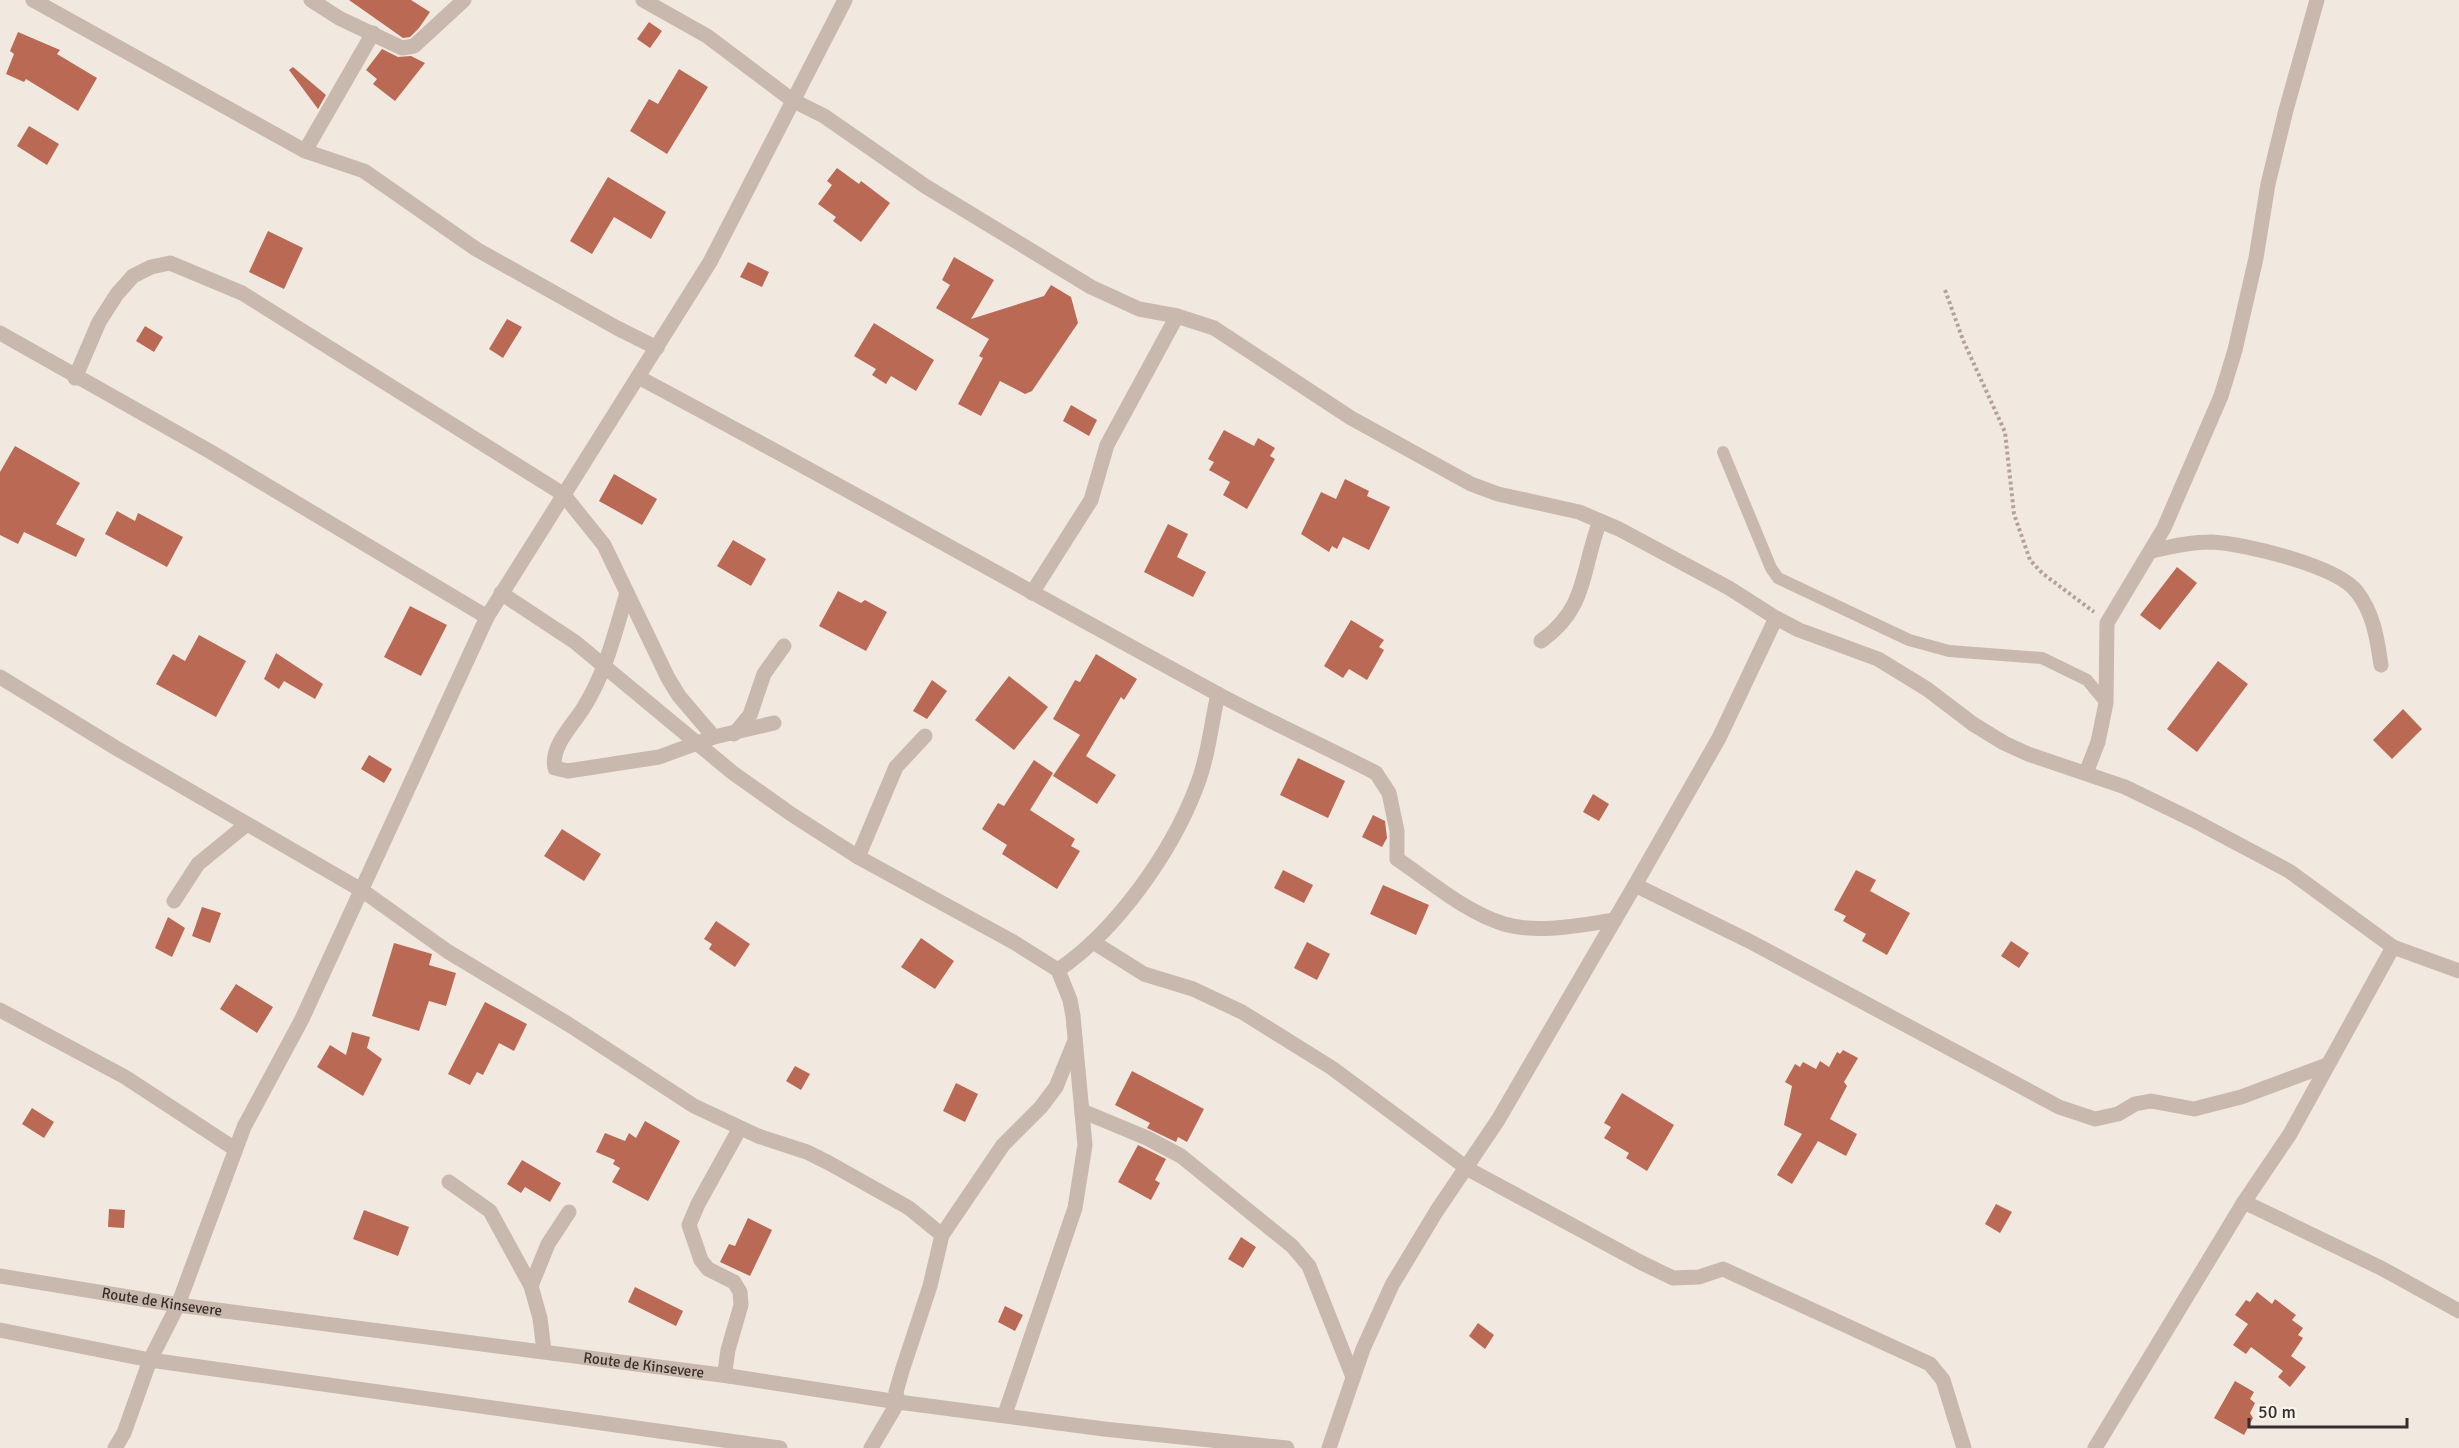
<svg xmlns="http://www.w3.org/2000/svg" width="2459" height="1448" viewBox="0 0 2459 1448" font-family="Signika,sans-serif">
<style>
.building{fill:#ba6955}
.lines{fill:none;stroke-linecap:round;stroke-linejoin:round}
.path{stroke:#b4a298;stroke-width:4;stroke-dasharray:3 3;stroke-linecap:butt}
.lane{stroke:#c8b8ad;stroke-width:12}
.street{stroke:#c8b8ad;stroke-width:15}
.labels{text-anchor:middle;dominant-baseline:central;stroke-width:4.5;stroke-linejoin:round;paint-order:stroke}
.street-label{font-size:15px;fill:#372e2b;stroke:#f9f3ed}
</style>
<rect width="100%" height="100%" fill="#f1e8e0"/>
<path class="building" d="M 349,0 L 411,0 L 430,12 L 419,28 L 410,37 L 403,38 Z
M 649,22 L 662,31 L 650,48 L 637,39 Z
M 18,32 L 60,50 L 57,54 L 97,78 L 78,111 L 26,79 L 24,82 L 6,74 L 14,54 L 10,51 Z
M 382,49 L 398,57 L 411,56 L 425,63 L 395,101 L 373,84 L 377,79 L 366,70 Z
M 293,67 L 326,95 L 318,109 L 289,70 Z
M 679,69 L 708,87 L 667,154 L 630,131 L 649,99 L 658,104 Z
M 29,126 L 59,144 L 47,165 L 17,146 Z
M 837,168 L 859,184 L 861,181 L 890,203 L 861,242 L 833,221 L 836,217 L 818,204 L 832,185 L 827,181 Z
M 608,177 L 666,212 L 651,239 L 614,217 L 592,254 L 570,241 Z
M 268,231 L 303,248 L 284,289 L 249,272 Z
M 954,257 L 994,280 L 971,319 L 1044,296 L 1051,285 L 1071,297 L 1078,323 L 1032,391 L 1025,394 L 1000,381 L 981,416 L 958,404 L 983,358 L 979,356 L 989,339 L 936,308 L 950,285 L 942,280 Z
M 748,262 L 769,272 L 762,287 L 740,277 Z
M 507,319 L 522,327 L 503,358 L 489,349 Z
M 874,323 L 934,360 L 916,391 L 891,376 L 886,384 L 872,375 L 876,369 L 854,356 Z
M 145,326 L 163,337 L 154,352 L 136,341 Z
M 1071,405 L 1097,420 L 1089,436 L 1063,421 Z
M 1224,430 L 1254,446 L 1258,438 L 1275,448 L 1270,456 L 1275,459 L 1247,509 L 1223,495 L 1230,482 L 1209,470 L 1214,462 L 1208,459 Z
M 15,446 L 80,483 L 56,524 L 85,539 L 76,557 L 24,532 L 18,544 L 0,535 L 0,472 Z
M 614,474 L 657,499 L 642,525 L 599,501 Z
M 1345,479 L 1369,491 L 1367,496 L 1390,507 L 1369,550 L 1343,537 L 1337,549 L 1332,546 L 1329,552 L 1301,534 L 1321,492 L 1336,499 Z
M 117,511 L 135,521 L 138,513 L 183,537 L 167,567 L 105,534 Z
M 1168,524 L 1188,534 L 1177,557 L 1206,572 L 1193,597 L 1144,572 Z
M 733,540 L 766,559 L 751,586 L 717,566 Z
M 2177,567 L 2197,583 L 2160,630 L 2140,615 Z
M 838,591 L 861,603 L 865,600 L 887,612 L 866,651 L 819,626 Z
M 410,606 L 447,625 L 421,676 L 384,657 Z
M 1351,620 L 1384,640 L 1379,647 L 1384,650 L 1367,680 L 1349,669 L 1343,678 L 1324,666 Z
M 199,635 L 246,661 L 216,717 L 156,684 L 173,654 L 185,661 Z
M 276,653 L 323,684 L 315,699 L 284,681 L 279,689 L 264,679 Z
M 1096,654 L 1137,679 L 1124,700 L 1121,697 L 1086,756 L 1116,775 L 1097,804 L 1053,776 L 1080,735 L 1053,719 L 1075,680 L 1080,682 Z
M 2218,661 L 2248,684 L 2197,752 L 2167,729 Z
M 1009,676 L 1048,707 L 1014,750 L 975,720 Z
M 932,680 L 947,691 L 927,719 L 913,711 Z
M 2403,709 L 2422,729 L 2392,759 L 2373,740 Z
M 369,755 L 392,769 L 384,783 L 361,769 Z
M 1298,758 L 1345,781 L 1328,818 L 1280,795 Z
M 1034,760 L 1053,773 L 1030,810 L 1075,839 L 1071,846 L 1080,851 L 1057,889 L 1002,854 L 1007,845 L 982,829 L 998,803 L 1004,806 Z
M 1593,794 L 1609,804 L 1599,821 L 1583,812 Z
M 1373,815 L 1385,821 L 1387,838 L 1382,847 L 1362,837 Z
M 562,829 L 601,854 L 584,881 L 544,856 Z
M 1283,870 L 1313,885 L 1304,903 L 1274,888 Z
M 1856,870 L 1876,880 L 1870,891 L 1910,913 L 1887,955 L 1862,941 L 1866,934 L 1843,921 L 1846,916 L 1834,910 Z
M 1383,885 L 1429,905 L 1416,935 L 1370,914 Z
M 202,907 L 221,913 L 210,943 L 192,936 Z
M 168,917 L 185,928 L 172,957 L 155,948 Z
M 716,921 L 750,944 L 735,967 L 709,949 L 712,944 L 704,939 Z
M 921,938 L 954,961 L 935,989 L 901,967 Z
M 2011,941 L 2029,953 L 2019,968 L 2001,956 Z
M 1307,942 L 1330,954 L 1317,980 L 1294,968 Z
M 394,943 L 432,954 L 429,965 L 456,973 L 446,1006 L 429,1001 L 419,1031 L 372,1016 Z
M 236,984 L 273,1007 L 257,1033 L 220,1009 Z
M 485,1002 L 527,1024 L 514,1051 L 499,1043 L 483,1075 L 477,1072 L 470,1085 L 448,1074 Z
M 352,1032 L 370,1037 L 367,1048 L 382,1059 L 363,1096 L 317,1067 L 330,1045 L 346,1055 Z
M 1843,1050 L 1858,1058 L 1844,1082 L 1847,1086 L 1830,1119 L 1857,1134 L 1846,1156 L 1818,1141 L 1792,1184 L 1777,1175 L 1802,1134 L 1784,1125 L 1792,1086 L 1785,1082 L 1795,1064 L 1800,1067 L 1803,1062 L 1816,1069 L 1820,1061 L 1829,1067 L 1837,1052 L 1840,1054 Z
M 795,1066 L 810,1074 L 801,1090 L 786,1081 Z
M 1132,1071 L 1204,1109 L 1187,1142 L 1178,1137 L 1176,1142 L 1147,1128 L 1150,1123 L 1115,1105 Z
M 956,1083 L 978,1094 L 965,1122 L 943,1111 Z
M 1622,1093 L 1674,1125 L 1647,1171 L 1626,1158 L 1629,1153 L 1604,1138 L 1611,1127 L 1604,1123 Z
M 32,1108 L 54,1122 L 44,1138 L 22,1124 Z
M 645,1121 L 680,1141 L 648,1201 L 612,1182 L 620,1168 L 613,1164 L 615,1160 L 596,1152 L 605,1133 L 625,1141 L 629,1133 L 636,1138 Z
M 1138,1145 L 1166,1159 L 1155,1180 L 1160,1183 L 1151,1200 L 1118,1182 Z
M 522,1160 L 561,1183 L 550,1202 L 525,1187 L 521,1193 L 507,1184 Z
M 1996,1204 L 2012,1212 L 2000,1233 L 1985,1224 Z
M 109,1209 L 125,1210 L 124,1228 L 108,1227 Z
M 364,1210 L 409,1227 L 398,1256 L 353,1239 Z
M 748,1218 L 772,1230 L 750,1276 L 720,1262 L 729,1244 L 735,1246 Z
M 1241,1237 L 1256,1247 L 1243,1268 L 1228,1259 Z
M 635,1287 L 683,1311 L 676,1326 L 628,1302 Z
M 2257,1292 L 2272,1304 L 2275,1299 L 2296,1315 L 2292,1320 L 2303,1328 L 2298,1335 L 2303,1338 L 2291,1356 L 2306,1367 L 2290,1387 L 2278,1377 L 2283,1371 L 2251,1347 L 2246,1354 L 2233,1345 L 2248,1324 L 2235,1315 L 2246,1300 L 2250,1302 Z
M 1005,1306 L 1023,1315 L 1015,1331 L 998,1322 Z
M 1478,1323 L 1494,1335 L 1485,1349 L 1469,1336 Z
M 2235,1381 L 2254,1392 L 2250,1399 L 2255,1403 L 2250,1413 L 2253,1418 L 2244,1435 L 2214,1418 Z"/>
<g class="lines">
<path class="path" d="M 1945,290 L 1963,340 L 2005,432 L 2014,514 L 2030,560 L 2042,573 L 2094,612"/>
<path class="lane" d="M 1723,452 L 1771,568 L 1778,578 L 1909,640 L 1949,651 L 2042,658 L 2087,680 L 2106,703"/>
<g class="street">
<path d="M 33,0 L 305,151 L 373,33"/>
<path d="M 311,0 L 339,18 L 402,48 L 414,46 L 464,0"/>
<path d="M 643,0 L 707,36 L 792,100 L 824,116 L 925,186 L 1091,287 L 1139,309 L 1177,316 L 1214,328 L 1351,418 L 1471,484 L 1498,494 L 1579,512 L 1619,529 L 1729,588 L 1776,618 L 1799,630 L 1878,659 L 1927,689 L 1973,724 L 2004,743 L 2028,754 L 2125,787 L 2193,820 L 2289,871 L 2393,947 L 2459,971"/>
<path d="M 305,151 L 364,171 L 476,249 L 617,328 L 657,348"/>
<path d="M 0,333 L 211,452 L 487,617"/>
<path d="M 638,377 C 832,480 1024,589 1218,694 C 1270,722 1324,746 1376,773 L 1389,793 L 1397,831 L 1397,859 C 1430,881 1465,912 1504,924 C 1539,934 1580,925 1615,920"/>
<path d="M 75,378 L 99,322 L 117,294 L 133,276 L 151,267 L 170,263 L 242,293 L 563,494 L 604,545 L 668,678 L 679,696 L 714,737"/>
<path d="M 2152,551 C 2172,546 2190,542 2211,542 C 2243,543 2338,566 2357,592 C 2374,614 2377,639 2381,665"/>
<path d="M 501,593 L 575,642 L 733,773 L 791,814 L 858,857 L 1015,943 L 1058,970 L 1070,1000 L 1073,1016 L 1085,1145 L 1075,1208 L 1005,1414"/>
<path d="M 627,593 C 615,632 606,672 584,707 C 574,724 550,746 555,768 L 568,771 L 659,757 L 714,737 L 774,723"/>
<path d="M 1032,593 L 1091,500 L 1107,445 L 1177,316"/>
<path d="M 1541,641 C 1588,608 1581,570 1600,521"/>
<path d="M 0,677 L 116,748 L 363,891 L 447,951 L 568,1024 L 694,1106 L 758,1136 L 807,1152 L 829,1163 L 909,1208 L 942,1235"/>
<path d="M 734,734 L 750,715 L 764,674 L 784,646"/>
<path d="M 2086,773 L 2098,742 L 2106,703 L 2107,623 L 2164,528 L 2221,396 L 2235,350 L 2256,258 L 2268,184 L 2286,110 L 2317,0"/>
<path d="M 858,857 L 896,767 L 925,736"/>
<path d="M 1635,885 L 1749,941 L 2059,1107 L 2095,1119 L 2118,1114 L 2135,1104 L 2151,1101 L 2194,1109 L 2241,1097 L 2327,1065"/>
<path d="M 174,901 L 198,864 L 247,824"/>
<path d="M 1093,942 L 1144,974 L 1193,989 L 1242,1012 L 1332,1068 L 1468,1169 L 1640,1262 L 1673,1278 L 1699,1277 L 1723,1269 L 1930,1364 L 1943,1380 L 1964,1448"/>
<path d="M 1058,970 C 1116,931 1171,853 1196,788 C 1208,758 1211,725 1218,694"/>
<path d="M 0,1010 L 125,1077 L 235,1149"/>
<path d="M 1082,1111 L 1147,1138 L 1181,1156 L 1292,1246 L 1309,1266 L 1353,1377"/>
<path d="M 449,1182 L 490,1211 L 531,1286 L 540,1318 L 544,1351"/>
<path d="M 2244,1202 L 2381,1268 L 2459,1311"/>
<path id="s1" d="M 0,1276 L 178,1305 L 729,1376 L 898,1402 L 1104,1429 L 1287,1448"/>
<path d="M 531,1286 L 548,1244 L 569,1212"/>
<path d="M 0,1330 L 150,1360 L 780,1448"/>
<path d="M 729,1376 L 725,1371 L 728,1350 L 741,1305 L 740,1292 L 734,1282 L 708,1269 L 701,1260 L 689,1225 L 698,1204 L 740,1128"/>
<path d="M 115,1448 L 124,1433 L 150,1360 L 178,1305 L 244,1127 L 302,1019 L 487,617 L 710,262 L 845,0"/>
<path d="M 871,1448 L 898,1402 L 896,1392 L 902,1371 L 930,1286 L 942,1235 L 1003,1145 L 1041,1107 L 1056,1087 L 1074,1043"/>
<path d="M 1329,1448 L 1363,1349 L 1392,1285 L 1436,1212 L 1498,1120 L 1635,885 L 1719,738 L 1776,618"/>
<path d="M 2095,1448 L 2244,1202 L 2290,1134 L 2393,947"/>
</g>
</g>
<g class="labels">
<g class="street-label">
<text stroke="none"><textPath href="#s1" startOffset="164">Route de Kinsevere</textPath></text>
<text stroke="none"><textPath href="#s1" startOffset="650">Route de Kinsevere</textPath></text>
</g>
</g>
<path d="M2249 1418v9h158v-9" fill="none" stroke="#372e2b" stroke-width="3"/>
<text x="2258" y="1418" font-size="18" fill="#372e2b" stroke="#f9f3ed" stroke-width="4.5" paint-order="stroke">50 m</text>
</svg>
